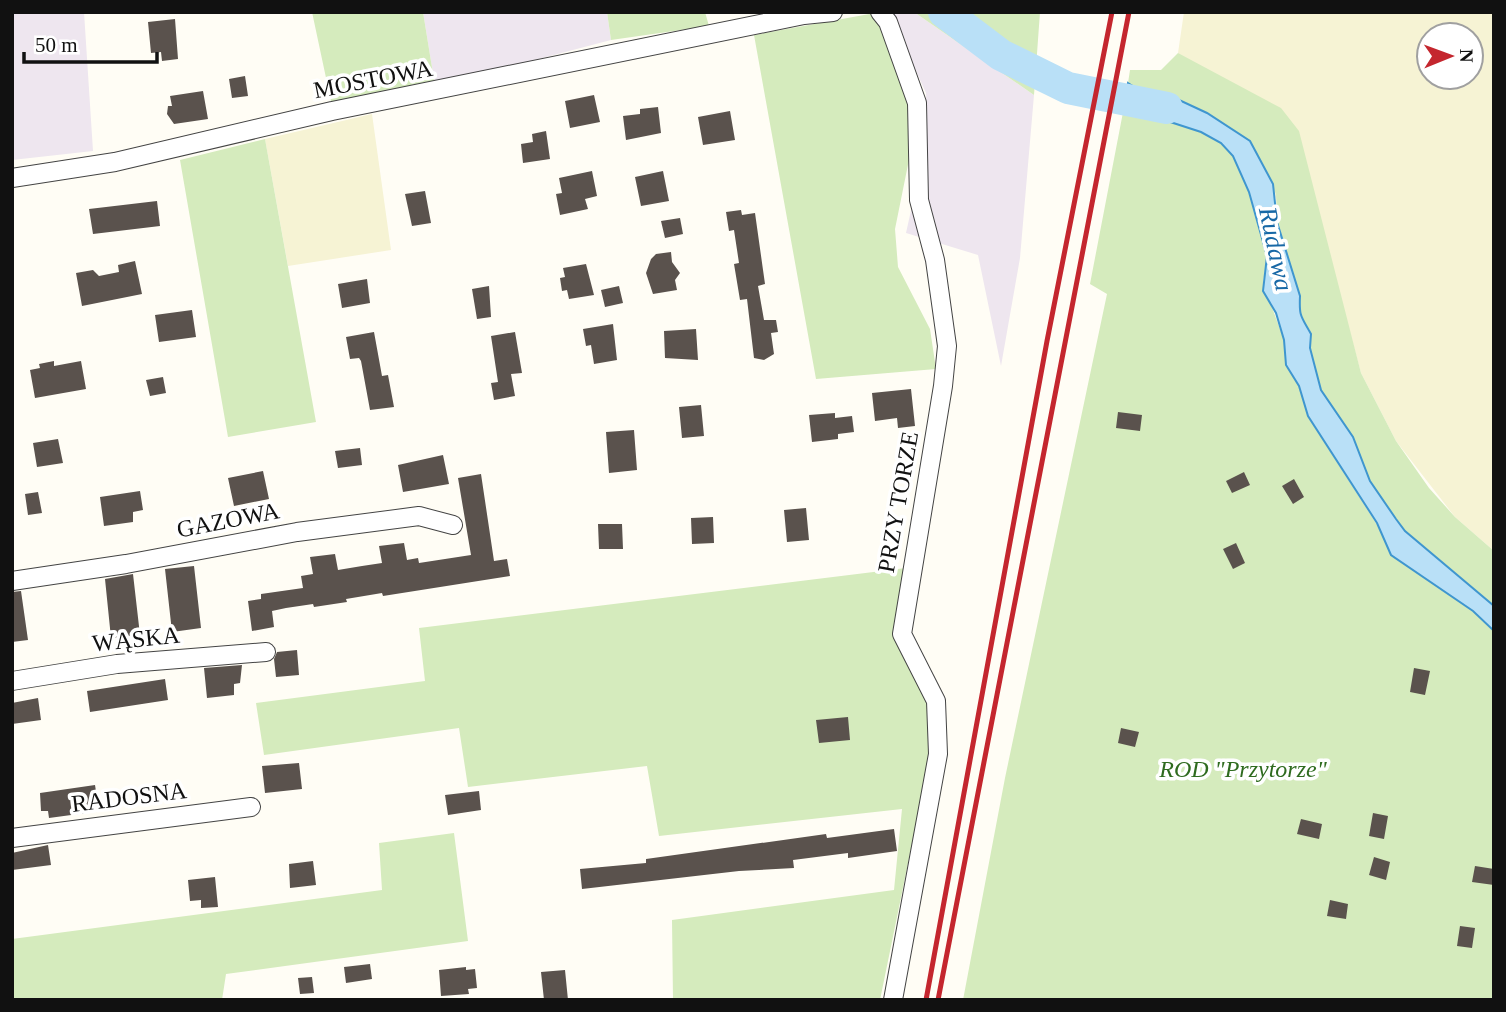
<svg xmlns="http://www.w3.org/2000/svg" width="1506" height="1012" viewBox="0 0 1506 1012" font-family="'Times New Roman',serif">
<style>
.industrial{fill:#eee6ef}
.farmland{fill:#f6f3d4;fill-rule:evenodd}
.green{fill:#d5ebbd}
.water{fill:#b9e0f7;stroke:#3f96cf;stroke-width:2}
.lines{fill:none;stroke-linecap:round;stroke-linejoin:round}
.river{stroke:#b9e0f7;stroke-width:32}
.building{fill:#5a524d}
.street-casing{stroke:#444;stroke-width:20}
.street{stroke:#fff;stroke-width:18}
.rail{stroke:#c4262e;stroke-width:5}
.labels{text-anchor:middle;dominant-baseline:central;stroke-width:7;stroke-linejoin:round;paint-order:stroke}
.street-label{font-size:24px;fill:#111;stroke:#fff}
.park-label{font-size:24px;font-style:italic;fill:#2f6b1f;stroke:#fff}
.water-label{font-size:26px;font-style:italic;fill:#1768a6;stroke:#fff}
</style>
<rect width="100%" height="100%" fill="#fffdf5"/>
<path class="industrial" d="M 12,12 L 84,12 L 93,151 L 12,160 Z
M 423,12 L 607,12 L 611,40 L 435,86 Z
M 889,12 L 914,12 L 1034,95 L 1020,258 L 1001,366 L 978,255 L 906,233 L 927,138 L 926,93 Z"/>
<path class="farmland" d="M 1184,12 L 1494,12 L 1494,551 L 1455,517 L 1396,441 L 1361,373 L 1339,292 L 1178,53 ZM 1429,35 L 1471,35 L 1471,77 L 1429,77 Z
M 372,114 L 391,250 L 288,266 L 265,139 Z"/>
<path class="green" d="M 312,12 L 423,12 L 435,86 L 332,106 Z
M 607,12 L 705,12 L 709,26 L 611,40 Z
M 914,12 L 1040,12 L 1034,95 Z
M 875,13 L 908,68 L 917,120 L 895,229 L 898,267 L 930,329 L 936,369 L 816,379 L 754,35 Z
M 1178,53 L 1281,108 L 1299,131 L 1361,373 L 1396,441 L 1429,488 L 1455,517 L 1494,551 L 1494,606 L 1405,531 L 1396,519 L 1370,481 L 1351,434 L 1321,390 L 1310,348 L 1310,330 C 1298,319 1299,311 1300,296 L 1277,222 L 1276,194 L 1250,141 L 1207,113 L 1177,99 L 1144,93 L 1128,83 L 1130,70 L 1161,70 Z
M 1124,107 L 1201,132 L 1221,143 L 1233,156 L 1249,192 L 1267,256 L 1263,283 L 1284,340 L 1286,365 L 1299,386 L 1310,420 L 1381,531 L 1407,566 L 1473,611 L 1494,631 L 1494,1000 L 963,1000 L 1005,778 L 1107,294 L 1090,284 Z
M 265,139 L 316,422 L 228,437 L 180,160 Z
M 914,567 L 909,637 L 933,704 L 933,741 L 880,1000 L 673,1000 L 672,920 L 894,890 L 902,809 L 659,836 L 647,766 L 468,787 L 459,728 L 264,755 L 256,703 L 425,681 L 419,628 Z
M 454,833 L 468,941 L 226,974 L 222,1000 L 12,998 L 12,939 L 382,890 L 379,843 Z"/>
<path class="water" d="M 1128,83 L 1144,93 L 1177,99 L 1207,113 L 1250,141 L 1273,184 L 1277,222 L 1300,296 C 1299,317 1301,316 1311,334 L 1310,348 L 1321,390 L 1353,437 L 1370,481 L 1396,519 L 1405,531 L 1494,606 L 1494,631 L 1473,611 L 1391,555 L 1377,523 L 1308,416 L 1299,386 L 1286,365 L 1284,340 L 1276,313 L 1263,291 L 1267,256 L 1249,192 L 1233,156 L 1221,143 L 1201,132 L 1124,107 Z"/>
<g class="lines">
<path class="river" d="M 944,12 L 1001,55 L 1068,88 L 1167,108"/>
</g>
<path class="building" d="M 175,19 L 178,59 L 162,61 L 161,52 L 151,53 L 148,22 Z
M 245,76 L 248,96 L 232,98 L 229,79 Z
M 203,91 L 208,119 L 174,124 L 167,114 L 168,106 L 172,106 L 170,96 Z
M 594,95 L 600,122 L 570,128 L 565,101 Z
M 658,107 L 661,133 L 626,140 L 623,116 L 640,114 L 640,109 Z
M 730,111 L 735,140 L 703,145 L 698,117 Z
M 546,131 L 550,159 L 523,163 L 521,144 L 533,142 L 532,134 Z
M 592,171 L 597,196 L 585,199 L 588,209 L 560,215 L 556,194 L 562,193 L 559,178 Z
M 663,171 L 669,201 L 641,206 L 635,177 Z
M 425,191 L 431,223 L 412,226 L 405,194 Z
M 157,201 L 160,226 L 93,234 L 89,209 Z
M 741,210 L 742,215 L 755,213 L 765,284 L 758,286 L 764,320 L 776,320 L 778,332 L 771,333 L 774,354 L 764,360 L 754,358 L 747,299 L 740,300 L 734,264 L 739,263 L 734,230 L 729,231 L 726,212 Z
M 680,218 L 683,234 L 665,238 L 661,221 Z
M 671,252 L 672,262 L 680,273 L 675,280 L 677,290 L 653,294 L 646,273 L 651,259 L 656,254 Z
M 135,261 L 142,294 L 82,306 L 76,273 L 93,270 L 99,276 L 119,272 L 118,265 Z
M 586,264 L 594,295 L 569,299 L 567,290 L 562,291 L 560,278 L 565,277 L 563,268 Z
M 367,279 L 370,303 L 342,308 L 338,284 Z
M 489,286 L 491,317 L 477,319 L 472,289 Z
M 619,286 L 623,303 L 605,307 L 601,290 Z
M 192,310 L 196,337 L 159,342 L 155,315 Z
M 613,324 L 617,360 L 594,364 L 591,345 L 586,346 L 583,329 Z
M 696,329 L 698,360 L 665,358 L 664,331 Z
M 374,332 L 382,376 L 388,375 L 394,407 L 370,410 L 361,361 L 359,358 L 350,359 L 346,337 Z
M 515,332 L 522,373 L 511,374 L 515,396 L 494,400 L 491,383 L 498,382 L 491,336 Z
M 54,361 L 54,366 L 81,361 L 86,389 L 35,398 L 30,370 L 40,368 L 39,364 Z
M 163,377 L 166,393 L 150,396 L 146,380 Z
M 911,389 L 915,426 L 898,428 L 897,418 L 875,421 L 872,393 Z
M 701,405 L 704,436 L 682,438 L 679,407 Z
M 1118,412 L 1142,415 L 1140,431 L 1116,428 Z
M 835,413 L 835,418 L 852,416 L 854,432 L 838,434 L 838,439 L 812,442 L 809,415 Z
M 634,430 L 637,470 L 609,473 L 606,432 Z
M 58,439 L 63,463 L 37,467 L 33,443 Z
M 360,448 L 362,465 L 338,468 L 335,451 Z
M 443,455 L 449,484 L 403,492 L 398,465 Z
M 263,471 L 269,499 L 234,506 L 228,478 Z
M 1244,472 L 1250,485 L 1232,493 L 1226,481 Z
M 481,474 L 494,561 L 507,559 L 510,576 L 383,596 L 382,593 L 346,599 L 347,602 L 314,607 L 313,604 L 286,608 L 272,611 L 274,627 L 252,631 L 248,601 L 261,599 L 261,594 L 303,588 L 301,576 L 313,574 L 310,557 L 335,554 L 338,570 L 362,566 L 382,563 L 379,546 L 404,543 L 407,560 L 418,558 L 419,563 L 471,555 L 458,478 Z
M 1294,479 L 1304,497 L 1293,504 L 1282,486 Z
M 140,491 L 143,510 L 133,512 L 133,522 L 104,526 L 100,497 Z
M 38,492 L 42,513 L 28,515 L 25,494 Z
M 806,508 L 809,540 L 787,542 L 784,510 Z
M 713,517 L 714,543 L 692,544 L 691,518 Z
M 598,524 L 622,524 L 623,549 L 599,549 Z
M 1236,543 L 1245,563 L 1233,569 L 1223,549 Z
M 194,566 L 201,628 L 172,632 L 165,569 Z
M 133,574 L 140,635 L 111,638 L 105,579 Z
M 21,591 L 28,640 L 12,642 L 12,592 Z
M 297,650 L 299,675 L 276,677 L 274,659 L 277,652 Z
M 242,665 L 240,683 L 234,684 L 234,695 L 207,698 L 204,668 Z
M 1414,668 L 1430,671 L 1425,695 L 1410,692 Z
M 165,679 L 168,700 L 90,712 L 87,691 Z
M 38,698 L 41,720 L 12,724 L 12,703 Z
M 848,717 L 850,740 L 819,743 L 816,720 Z
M 1121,728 L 1139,732 L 1135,747 L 1118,743 Z
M 299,763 L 302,789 L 265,793 L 262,766 Z
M 95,785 L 98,804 L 85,806 L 86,813 L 49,818 L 48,811 L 41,811 L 40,793 Z
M 479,791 L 481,810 L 448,815 L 445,795 Z
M 1373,813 L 1388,816 L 1384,839 L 1369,836 Z
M 1301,819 L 1322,824 L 1319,839 L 1297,834 Z
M 894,829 L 897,851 L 848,858 L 848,853 L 793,860 L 794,868 L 739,871 L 582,889 L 580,869 L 646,863 L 646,859 L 826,834 L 827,838 Z
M 48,845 L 51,865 L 12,870 L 12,853 Z
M 1374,857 L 1390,862 L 1386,880 L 1369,875 Z
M 313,861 L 316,885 L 290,888 L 289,864 Z
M 1475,866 L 1494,869 L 1494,885 L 1472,882 Z
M 215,877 L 218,907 L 201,908 L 201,900 L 190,901 L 188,880 Z
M 1330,900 L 1348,904 L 1346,919 L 1327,916 Z
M 1460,926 L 1475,928 L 1472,948 L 1457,946 Z
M 370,964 L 372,979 L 346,983 L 344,967 Z
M 466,967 L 466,970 L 475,969 L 477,988 L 468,989 L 469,994 L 441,996 L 439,970 Z
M 565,970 L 568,1000 L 544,1000 L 541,972 Z
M 312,977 L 314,993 L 300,994 L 298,978 Z"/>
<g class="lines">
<g class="street-casing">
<path id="street" d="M 880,12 L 888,22 L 917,103 L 919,200 L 935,260 L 947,346 L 943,386 L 902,634 L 936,701 L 938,754 L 893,1000
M 12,178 L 115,162 L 332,111 L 804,15 L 833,12
M 12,581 L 126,564 L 297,532 L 419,516 L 453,525
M 12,681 L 117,664 L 266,652
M 12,838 L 251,807"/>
</g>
<use href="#street" class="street"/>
<path class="rail" d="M 926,1000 L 1047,341 L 1112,12
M 938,1000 L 1129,12"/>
</g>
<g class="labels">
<g class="street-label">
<text transform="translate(373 79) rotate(-11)">MOSTOWA</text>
<text transform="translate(898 502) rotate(-80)">PRZY TORZE</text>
<text transform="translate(228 520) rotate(-11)">GAZOWA</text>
<text transform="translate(136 639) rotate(-6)">WĄSKA</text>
<text transform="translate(129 797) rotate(-7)">RADOSNA</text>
</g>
<g class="park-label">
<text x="1243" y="769">ROD "Przytorze"</text>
</g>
<g class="water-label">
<text transform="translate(1276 249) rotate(78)">Rudawa</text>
</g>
</g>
<rect width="1506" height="1012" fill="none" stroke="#111111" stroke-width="28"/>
<g transform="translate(1450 56) rotate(89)"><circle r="33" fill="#ffffff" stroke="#a0a0a0" stroke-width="2"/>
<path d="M0-5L12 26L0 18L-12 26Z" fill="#c4262e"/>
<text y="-10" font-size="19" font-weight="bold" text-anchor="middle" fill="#111111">N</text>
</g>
<path d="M24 52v10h133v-10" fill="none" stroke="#111111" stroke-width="3.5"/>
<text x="35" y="52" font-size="21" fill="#111111" stroke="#ffffff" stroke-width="5" paint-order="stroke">50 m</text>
</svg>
